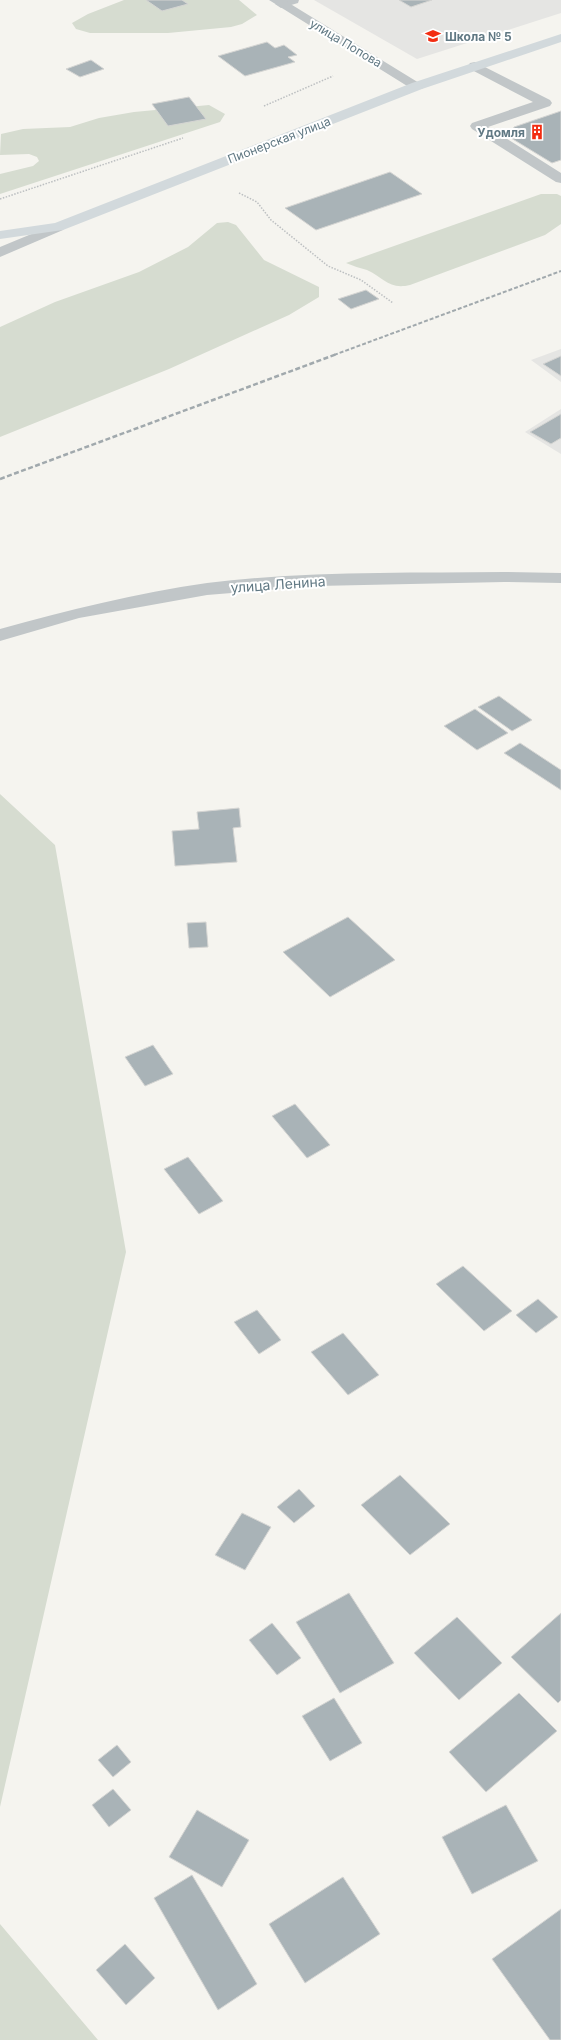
<svg xmlns="http://www.w3.org/2000/svg" width="561" height="2040" viewBox="0 0 561 2040" font-family="Inter,sans-serif">
<style>
.built{fill:#e5e5e3}
.green{fill:#d6dcd0}
.building{fill:#a9b3b7;stroke:#d5d5d3}
.lines{fill:none;stroke-linecap:round;stroke-linejoin:round}
.path{stroke:#bcbfc1;stroke-width:1.5;stroke-dasharray:1.5 1.5;stroke-linecap:butt}
.lane{fill:#c1c6c8;fill-rule:evenodd}
.street{fill:#c1c6c8;fill-rule:evenodd}
.secondary{fill:#d2d9dc;fill-rule:evenodd}
.rail-far1{stroke:#a1a9ad;stroke-width:2;stroke-dasharray:4 2;stroke-linecap:butt}
.rail{stroke:#a1a9ad;stroke-width:2.5;stroke-dasharray:5 2.5;stroke-linecap:butt}
.labels{text-anchor:middle;dominant-baseline:central;stroke-width:4;stroke-linejoin:round;paint-order:stroke}
.far-poi-label{font-size:12px;font-weight:bold;fill:#607883;stroke:#fff;text-anchor:start}
.far-street-label{font-size:12px;fill:#607883;stroke:#fff}
.street-label{font-size:14px;fill:#607883;stroke:#fff}
</style>
<rect width="100%" height="100%" fill="#f5f4ef"/>
<path class="built" d="M 314,0 L 561,0 L 561,13 L 417,59 Z
M 561,349 L 561,382 L 531,360 Z
M 561,409 L 561,454 L 525,432 Z"/>
<path class="green" d="M 124,0 L 239,0 L 257,15 L 242,24 L 231,27 L 168,33 L 90,33 L 76,29 L 72,23 L 88,14 Z
M 209,105 L 225,114 L 220,122 L 0,194 L 0,174 L 33,166 L 39,161 L 37,157 L 29,154 L 0,155 L 1,134 L 23,129 L 70,127 L 99,118 L 134,112 Z
M 541,194 L 557,194 L 561,196 L 561,224 L 545,235 L 410,285 C 389,290 384,278 367,270 C 360,268 353,266 346,263 Z
M 228,222 L 236,225 L 264,260 L 319,287 L 319,297 L 289,315 L 169,369 L 0,437 L 0,327 L 55,302 L 139,272 L 188,247 L 217,223 Z
M 0,794 L 55,845 L 126,1252 L 0,1807 Z
M 0,1924 L 98,2040 L 0,2040 Z"/>
<path class="building" d="M 146,0 L 182,0 L 188,4 L 162,11 Z
M 399,0 L 432,0 L 411,7 Z
M 267,42 L 275,48 L 284,45 L 297,55 L 288,57 L 295,62 L 245,76 L 218,56 Z
M 91,60 L 104,69 L 80,77 L 66,69 Z
M 189,97 L 206,119 L 168,126 L 152,104 Z
M 561,111 L 561,160 L 552,163 L 511,138 L 514,127 Z
M 390,172 L 422,194 L 316,230 L 285,208 Z
M 366,290 L 379,299 L 351,309 L 338,299 Z
M 561,356 L 561,376 L 543,364 Z
M 561,414 L 561,438 L 551,444 L 530,432 Z
M 499,696 L 532,720 L 512,731 L 478,707 Z
M 475,709 L 508,733 L 477,750 L 444,726 Z
M 520,743 L 561,770 L 561,790 L 504,753 Z
M 239,808 L 241,827 L 233,828 L 237,862 L 175,866 L 172,831 L 199,829 L 197,812 Z
M 348,917 L 395,960 L 330,997 L 283,952 Z
M 206,922 L 208,947 L 189,948 L 187,923 Z
M 153,1045 L 173,1074 L 145,1086 L 125,1057 Z
M 295,1104 L 330,1145 L 307,1158 L 272,1116 Z
M 188,1157 L 223,1201 L 199,1214 L 164,1169 Z
M 463,1266 L 512,1311 L 484,1331 L 436,1284 Z
M 538,1299 L 558,1317 L 536,1333 L 516,1315 Z
M 257,1310 L 281,1340 L 259,1354 L 234,1322 Z
M 343,1333 L 379,1375 L 348,1395 L 311,1352 Z
M 400,1475 L 450,1524 L 410,1555 L 361,1505 Z
M 299,1489 L 315,1506 L 294,1523 L 277,1507 Z
M 242,1513 L 271,1527 L 245,1570 L 215,1555 Z
M 349,1593 L 394,1663 L 340,1693 L 296,1622 Z
M 561,1613 L 561,1700 L 558,1703 L 511,1657 Z
M 457,1617 L 502,1663 L 459,1700 L 414,1653 Z
M 272,1623 L 301,1658 L 277,1675 L 249,1640 Z
M 519,1693 L 557,1731 L 486,1792 L 449,1752 Z
M 334,1698 L 362,1743 L 330,1761 L 302,1716 Z
M 117,1745 L 131,1762 L 113,1777 L 98,1760 Z
M 113,1789 L 131,1810 L 109,1827 L 92,1805 Z
M 506,1805 L 538,1861 L 472,1894 L 442,1837 Z
M 197,1810 L 249,1840 L 222,1887 L 169,1857 Z
M 192,1875 L 257,1984 L 218,2010 L 154,1898 Z
M 343,1877 L 380,1934 L 305,1983 L 269,1924 Z
M 561,1909 L 561,2040 L 550,2040 L 492,1959 Z
M 125,1944 L 155,1978 L 126,2005 L 96,1970 Z"/>
<g class="lines">
<path class="path" d="M 264,106 L 333,76
M 239,193 L 257,202 L 271,220 L 328,266 L 361,280 L 393,303
M 0,199 L 183,138"/>
<path class="lane" d="M 280,0 L 299,0 L 298,3 L 281,8 L 275,4 Z
M 475,62 L 550,100 L 552,103 L 550,106 L 488,127 L 561,173 L 561,183 L 556,182 L 472,129 L 470,126 L 472,123 L 533,102 L 470,69 L 468,66 L 470,63 Z"/>
<path class="street" d="M 269,0 L 284,0 L 424,86 L 422,89 L 412,89 Z
M 58,223 L 63,224 L 65,227 L 63,230 L 0,257 L 0,247 Z
M 504,572 L 561,573 L 561,583 L 504,582 L 317,586 L 207,595 L 79,618 L 0,641 L 0,629 C 68,610 137,593 207,583 C 305,571 405,573 504,572 Z"/>
<path class="secondary" d="M 561,34 L 561,42 L 422,89 L 63,230 L 0,239 L 0,231 L 55,223 L 412,83 Z"/>
<path class="rail-far1" d="M 334,355 L 561,271"/>
<path class="rail" d="M 0,479 L 337,354"/>
</g>
<defs>
<g id="school-bare" transform="scale(1.2)"><path d="M0-5L7-2L0 1L-7-2ZM-4 1L0 2.5L4 1V4Q0 6-4 4Z" fill="#f22d12" stroke="#fff" stroke-width="2.5" paint-order="stroke"/></g>
<g id="building-bare" transform="scale(1.2)"><path d="M-4-6H4V6H1V3H-1V6H-4ZM-2.5-4.3h1.7v1.8h-1.7ZM.8-4.3h1.7v1.8H.8ZM-2.5-1h1.7V.8h-1.7ZM.8-1h1.7V.8H.8Z" fill="#f22d12" stroke="#fff" stroke-width="2.5" paint-order="stroke"/></g>
</defs>
<g fill-rule="evenodd">
<use href="#school-bare" x="433" y="36"/>
<use href="#building-bare" x="537" y="132"/>
</g>
<g class="labels">
<g class="far-poi-label">
<text x="445" y="36">Школа № 5</text>
<text x="525" y="132" text-anchor="end">Удомля</text>
</g>
<g class="far-street-label">
<text transform="translate(346 43) rotate(31)">улица Попова</text>
<text transform="translate(279 140) rotate(-21)">Пионерская улица</text>
</g>
<g class="street-label">
<text transform="translate(278 584) rotate(-4)">улица Ленина</text>
</g>
</g>
</svg>
